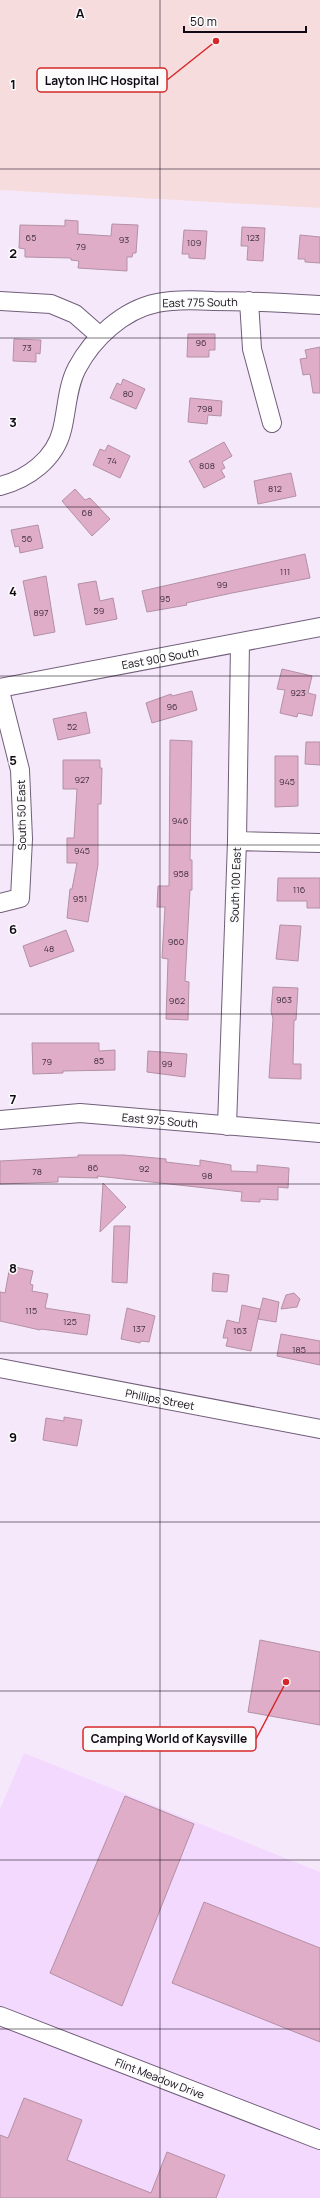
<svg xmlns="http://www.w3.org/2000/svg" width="320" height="2198" viewBox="0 0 320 2198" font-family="Manrope,sans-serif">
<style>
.built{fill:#f4d9ff}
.medical{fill:#f7dcde}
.building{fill:#e0adc9;stroke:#b390a3}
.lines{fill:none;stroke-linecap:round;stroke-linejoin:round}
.minor-casing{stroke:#715e79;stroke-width:20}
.minor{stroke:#fff;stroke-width:18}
.grid{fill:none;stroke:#100913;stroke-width:1;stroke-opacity:0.55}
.labels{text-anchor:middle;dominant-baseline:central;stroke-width:3;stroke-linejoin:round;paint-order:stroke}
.number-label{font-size:9px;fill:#443240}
.street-label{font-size:11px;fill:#100913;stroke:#fbfbfb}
.grid-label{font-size:13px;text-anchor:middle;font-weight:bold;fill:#100913;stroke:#fbfbfb;stroke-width:3;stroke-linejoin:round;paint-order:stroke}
.leader{fill:none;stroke:#d62828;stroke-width:1.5}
.callout-dot{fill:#d62828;stroke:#fbfbfb;stroke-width:1.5}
.callout{fill:#fbfbfb;stroke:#d62828;stroke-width:1.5}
.callout-label{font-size:12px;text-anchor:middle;font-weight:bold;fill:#100913}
</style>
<rect width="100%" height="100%" fill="#f6e8fb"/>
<path class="built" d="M 24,1753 L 320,1872 L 320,2198 L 0,2198 L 0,1809 Z"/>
<path class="medical" d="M 0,0 L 320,0 L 320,208 L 0,190 Z"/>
<path class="building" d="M 65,220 L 78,221 L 78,234 L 111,236 L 112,224 L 138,225 L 136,253 L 133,253 L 132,257 L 127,257 L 127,271 L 78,268 L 79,261 L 71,260 L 71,258 L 25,257 L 25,249 L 19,248 L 20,225 L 65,226 Z
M 242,227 L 265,228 L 263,261 L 247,260 L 248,246 L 241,246 Z
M 184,230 L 207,231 L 205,259 L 189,258 L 189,254 L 182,254 Z
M 300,235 L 320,237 L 320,263 L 305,262 L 305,259 L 298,259 Z
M 188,334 L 215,334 L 215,350 L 209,350 L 209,357 L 187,357 Z
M 14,339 L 41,340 L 40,354 L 36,353 L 36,362 L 13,361 Z
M 320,347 L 320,393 L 313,393 L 310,374 L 303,375 L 300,359 L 307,358 L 305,350 Z
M 123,379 L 145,389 L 136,409 L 110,398 L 117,383 L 121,385 Z
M 190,398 L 222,401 L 221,416 L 208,415 L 207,424 L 188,422 Z
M 224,442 L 232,456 L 222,462 L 225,468 L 221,470 L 225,477 L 204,488 L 189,461 Z
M 108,445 L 130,456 L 120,478 L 93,465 L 100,449 L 105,451 Z
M 291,473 L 296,496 L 258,504 L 254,481 Z
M 75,489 L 85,500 L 90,498 L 110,519 L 92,536 L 62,501 Z
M 38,525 L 43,548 L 20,553 L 19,546 L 15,547 L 11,530 Z
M 305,554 L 310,578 L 232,593 L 186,603 L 187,605 L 147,612 L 142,591 Z
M 46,576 L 55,632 L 34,636 L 23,581 Z
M 96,581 L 100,601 L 113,598 L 117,619 L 86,625 L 78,584 Z
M 282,669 L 312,676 L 308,693 L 316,695 L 312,716 L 298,713 L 297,717 L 280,713 L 285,690 L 277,689 Z
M 192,691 L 197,710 L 152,723 L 146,703 L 171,694 L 172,696 Z
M 86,712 L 90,733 L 58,740 L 53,719 Z
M 170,740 L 192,741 L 190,860 L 192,860 L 192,890 L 190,890 L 185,981 L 189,982 L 188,1020 L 166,1019 L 168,959 L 162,958 L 165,907 L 157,907 L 158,886 L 169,886 Z
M 306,742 L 320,742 L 320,765 L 305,764 Z
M 275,756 L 298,756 L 298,806 L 275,807 Z
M 63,760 L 100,760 L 100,768 L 102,768 L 101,804 L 98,804 L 98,865 L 88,922 L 67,918 L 70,889 L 72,889 L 77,863 L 67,863 L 67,838 L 74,838 L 77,789 L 63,789 Z
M 278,878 L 320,878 L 320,908 L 307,908 L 307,901 L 277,901 Z
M 280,925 L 301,926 L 298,961 L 276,959 Z
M 66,930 L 74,951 L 30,967 L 23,946 Z
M 273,987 L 298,988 L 296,1020 L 294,1020 L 293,1064 L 301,1064 L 301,1079 L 269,1078 L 273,1019 L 271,1011 Z
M 32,1043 L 99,1043 L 99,1051 L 115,1050 L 115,1070 L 63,1071 L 63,1073 L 33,1074 Z
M 148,1051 L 187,1054 L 185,1077 L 147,1072 Z
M 78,1155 L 124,1155 L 166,1159 L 166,1162 L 200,1166 L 200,1160 L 231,1165 L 231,1171 L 257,1172 L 257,1165 L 289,1168 L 288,1188 L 278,1187 L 278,1200 L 260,1199 L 260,1202 L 241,1201 L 242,1192 L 97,1176 L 98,1178 L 58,1177 L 58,1182 L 0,1184 L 0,1161 L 78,1157 Z
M 103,1183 L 126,1207 L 100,1232 Z
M 114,1226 L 130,1226 L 127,1283 L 112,1282 Z
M 10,1266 L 33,1271 L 30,1284 L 33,1285 L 32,1291 L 48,1294 L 45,1308 L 90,1315 L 87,1335 L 41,1329 L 40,1330 L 0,1321 L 0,1292 L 5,1293 Z
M 213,1273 L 229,1275 L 227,1292 L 212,1291 Z
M 294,1293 L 300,1299 L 297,1307 L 281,1309 L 286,1295 Z
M 263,1298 L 279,1302 L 276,1322 L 258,1319 Z
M 242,1305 L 260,1309 L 251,1351 L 226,1346 L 228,1338 L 223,1338 L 227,1320 L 239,1323 Z
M 127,1308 L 155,1316 L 149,1342 L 141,1341 L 140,1343 L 121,1339 Z
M 281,1334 L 320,1341 L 320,1365 L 277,1356 Z
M 64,1417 L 82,1420 L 77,1446 L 43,1440 L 46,1418 L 64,1421 Z
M 260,1640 L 320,1652 L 320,1725 L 248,1712 Z
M 125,1796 L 194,1824 L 122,2006 L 50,1973 Z
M 204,1902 L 320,1948 L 320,2042 L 172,1983 Z
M 24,2098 L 82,2120 L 67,2160 L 151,2193 L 167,2152 L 225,2175 L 216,2198 L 0,2198 L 0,2135 L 8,2138 Z"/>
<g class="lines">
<g class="minor-casing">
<path id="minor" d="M 0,301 L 51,304 L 75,314 L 100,336
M 249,301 L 252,349 L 272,423
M 0,486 C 28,479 55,459 62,430 C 67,410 67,387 77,368 C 93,338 123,310 157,303 C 175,299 196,300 214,301 C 249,301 285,303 320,305
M 0,688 L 320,627
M 0,691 L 20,770 L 23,839 L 20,898 L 0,903
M 237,841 L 320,843
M 0,1120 L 80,1113 L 320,1133
M 227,1126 L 237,841 L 240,643
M 0,1368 L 320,1429
M 0,2016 L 320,2140"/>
</g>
<use href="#minor" class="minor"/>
</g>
<path class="grid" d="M 160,0 L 160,2198M 0,169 L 320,169M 0,338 L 320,338M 0,507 L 320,507M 0,676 L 320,676M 0,845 L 320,845M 0,1014 L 320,1014M 0,1184 L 320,1184M 0,1353 L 320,1353M 0,1522 L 320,1522M 0,1691 L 320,1691M 0,1860 L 320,1860M 0,2029 L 320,2029"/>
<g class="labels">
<g class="number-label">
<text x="31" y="237">65</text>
<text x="253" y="237">123</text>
<text x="124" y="239">93</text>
<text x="194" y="242">109</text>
<text x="81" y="246">79</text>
<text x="201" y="342">96</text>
<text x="27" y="347">73</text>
<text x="128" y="393">80</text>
<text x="205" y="408">798</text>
<text x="112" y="460">74</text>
<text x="207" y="465">808</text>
<text x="275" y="488">812</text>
<text x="87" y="512">68</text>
<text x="27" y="538">56</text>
<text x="285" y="571">111</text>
<text x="222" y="584">99</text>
<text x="165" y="598">95</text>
<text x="99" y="610">59</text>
<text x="41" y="612">897</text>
<text x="298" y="692">923</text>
<text x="172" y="706">96</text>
<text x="72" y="726">52</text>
<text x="82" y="779">927</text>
<text x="287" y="781">945</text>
<text x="180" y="820">946</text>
<text x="82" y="850">945</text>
<text x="181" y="873">958</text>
<text x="299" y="889">116</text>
<text x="80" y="898">951</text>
<text x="176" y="941">960</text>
<text x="49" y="948">48</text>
<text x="284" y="999">963</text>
<text x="177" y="1000">962</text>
<text x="99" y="1060">85</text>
<text x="47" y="1061">79</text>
<text x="167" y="1063">99</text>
<text x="93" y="1167">86</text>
<text x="144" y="1168">92</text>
<text x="37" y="1171">78</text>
<text x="207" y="1175">98</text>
<text x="31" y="1310">115</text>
<text x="70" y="1321">125</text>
<text x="139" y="1328">137</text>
<text x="240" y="1330">163</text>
<text x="299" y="1349">185</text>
</g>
<g class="street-label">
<text transform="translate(200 302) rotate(-1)">East 775 South</text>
<text transform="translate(160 658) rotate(-10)">East 900 South</text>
<text transform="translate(21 815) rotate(-91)">South 50 East</text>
<text transform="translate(235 885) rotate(-88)">South 100 East</text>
<text transform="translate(160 1120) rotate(5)">East 975 South</text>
<text transform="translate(160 1399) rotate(11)">Phillips Street</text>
<text transform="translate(160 2078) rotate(21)">Flint Meadow Drive</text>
</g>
</g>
<g class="grid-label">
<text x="80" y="18">A</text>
<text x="13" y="89">1</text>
<text x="13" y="258">2</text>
<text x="13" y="427">3</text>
<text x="13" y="596">4</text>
<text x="13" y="765">5</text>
<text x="13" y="934">6</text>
<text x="13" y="1104">7</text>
<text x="13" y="1273">8</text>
<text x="13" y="1442">9</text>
</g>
<path class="leader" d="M216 41L167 80M286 1682L256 1739"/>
<g class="callout-dot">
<circle cx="216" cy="41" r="4"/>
<circle cx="286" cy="1682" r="4"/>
</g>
<g class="callout">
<rect x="37" y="68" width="130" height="24" rx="4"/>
<rect x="83" y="1727" width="173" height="24" rx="4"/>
</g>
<g class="callout-label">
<text x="102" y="85">Layton IHC Hospital</text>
<text x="169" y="1743">Camping World of Kaysville</text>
</g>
<path d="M184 26v6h122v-6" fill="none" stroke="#100913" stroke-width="2"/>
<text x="190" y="26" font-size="12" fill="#100913" stroke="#fbfbfb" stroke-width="3" paint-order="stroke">50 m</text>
</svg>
